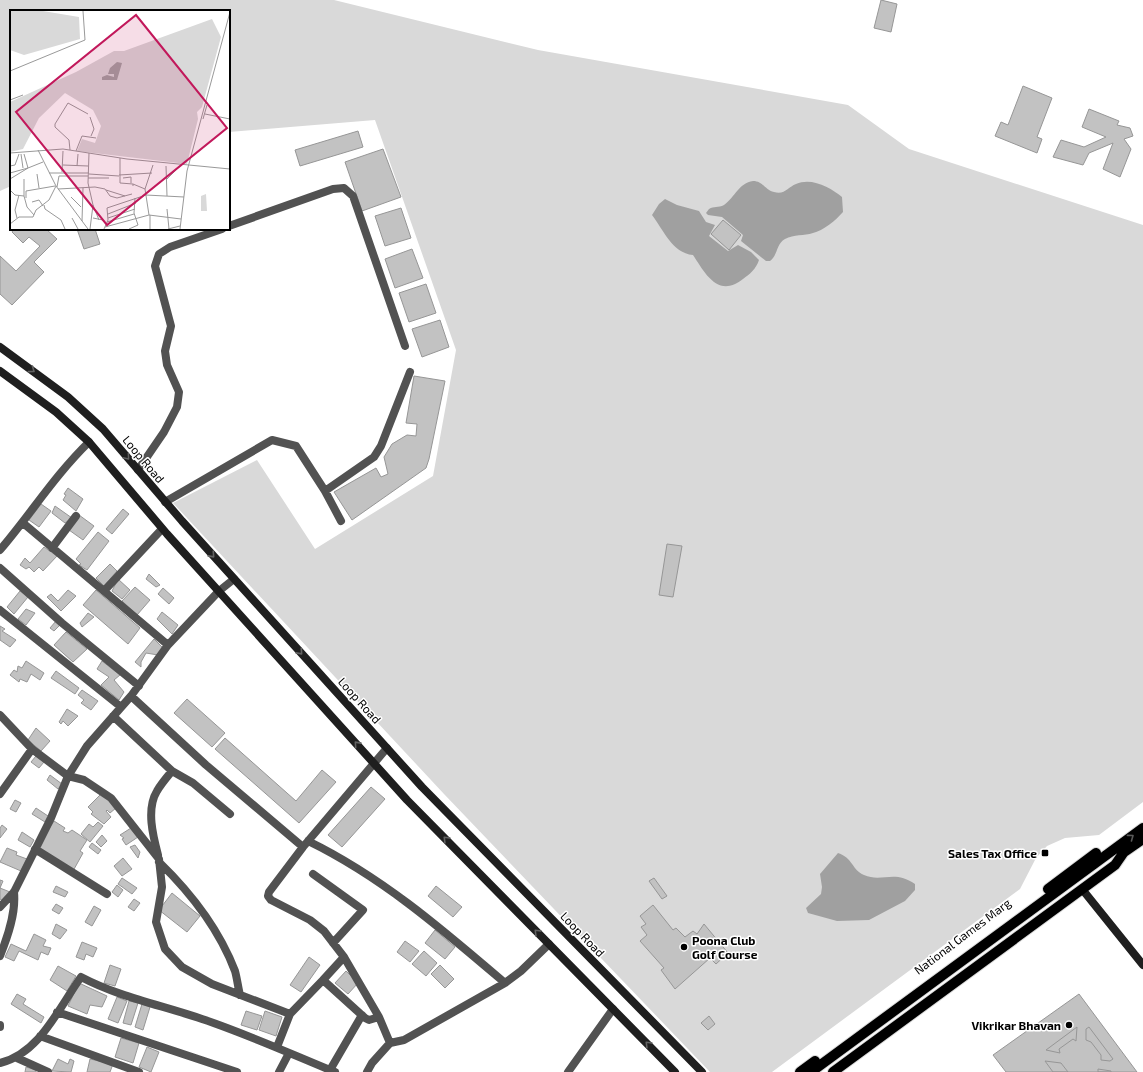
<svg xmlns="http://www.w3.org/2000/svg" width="1143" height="1072" viewBox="0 0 1143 1072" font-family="'Exo 2',sans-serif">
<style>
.green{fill:#d9d9d9}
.water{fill:#a0a0a0}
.building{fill:#c2c2c2;stroke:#969696}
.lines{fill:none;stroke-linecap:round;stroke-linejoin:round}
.primary-casing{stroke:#dbdbdb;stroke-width:12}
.street{stroke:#525252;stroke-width:8}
.secondary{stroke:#1f1f1f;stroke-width:8}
.primary{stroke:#000;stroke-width:10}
.oneway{stroke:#626262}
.oneway2{stroke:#595959}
.poi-dot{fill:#000;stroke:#fff;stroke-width:1.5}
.labels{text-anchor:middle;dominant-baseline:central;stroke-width:3;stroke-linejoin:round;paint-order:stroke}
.street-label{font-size:12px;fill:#000;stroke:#fff}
.poi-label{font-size:12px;font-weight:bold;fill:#000;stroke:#fff;text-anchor:end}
.inset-road{fill:none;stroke:#999;stroke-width:1}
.view{fill:#c2185b;fill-opacity:0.15;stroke:#c2185b;stroke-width:2}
.inset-edge{fill:none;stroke:#000;stroke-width:2}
</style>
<rect width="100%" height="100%" fill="#fff"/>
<path class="green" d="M 0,0 L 334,0 L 538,50 L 848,105 L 909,149 L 1143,225 L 1143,802 L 1099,835 L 1065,838 L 1047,846 L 1036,858 L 1020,889 L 772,1072 L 710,1072 L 444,794 L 173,503 L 257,460 L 315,549 L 433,476 L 456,350 L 375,120 L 229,132 L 229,11 L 11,11 L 11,186 L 0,191 Z"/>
<path class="water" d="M 753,181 C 763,181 765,190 774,192 C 785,195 788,187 796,184 C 812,177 831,188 842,197 L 843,212 C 836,220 823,231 813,233 C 804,236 794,234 785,239 C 776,244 778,255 770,261 L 766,261 L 741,241 L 743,235 L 722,217 L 708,215 L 706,213 L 709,209 C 714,206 718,208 724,205 C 735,197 739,183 753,181 Z
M 665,199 L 677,205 L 699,211 L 706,222 L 715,225 L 709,236 L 728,251 L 738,245 L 751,252 L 759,260 C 756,269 750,274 743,279 C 718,299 705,273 693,255 C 672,253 663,229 652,215 L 659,204 Z
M 838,853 C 853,858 852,870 864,875 C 882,883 894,869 915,884 L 915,890 L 905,901 L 869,920 L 837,921 L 808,913 L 806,908 L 821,894 L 822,887 L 820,874 Z"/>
<path class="building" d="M 881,0 L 897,4 L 891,32 L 874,28 Z
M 1023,86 L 1052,98 L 1037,137 L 1042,139 L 1037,153 L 995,136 L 1001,122 L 1008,125 Z
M 1089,109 L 1119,121 L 1117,125 L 1130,128 L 1133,136 L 1124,139 L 1131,149 L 1120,177 L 1103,169 L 1113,143 L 1089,153 L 1083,165 L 1053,157 L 1061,140 L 1084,147 L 1106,137 L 1082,127 Z
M 358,131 L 363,147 L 300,166 L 295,150 Z
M 383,149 L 401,197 L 362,211 L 345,162 Z
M 401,208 L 411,238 L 385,246 L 375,216 Z
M 723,220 L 741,235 L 729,250 L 711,234 Z
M 14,229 L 46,229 L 57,239 L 34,262 L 44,272 L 12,305 L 0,294 L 0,256 L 16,271 L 40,246 L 29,237 L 23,243 L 12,232 Z
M 77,229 L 95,229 L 100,244 L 84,249 Z
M 412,249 L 423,278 L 395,288 L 385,259 Z
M 426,284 L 436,313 L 409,322 L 399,293 Z
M 440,320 L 449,347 L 422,357 L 412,329 Z
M 414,376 L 445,381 L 429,459 L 426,468 L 352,520 L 334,492 L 376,468 L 381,477 L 388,474 L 384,457 L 392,444 L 407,435 L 416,436 L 417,424 L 406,423 Z
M 68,488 L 83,499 L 76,511 L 63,500 L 66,495 L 64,494 Z
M 41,504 L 51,511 L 39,527 L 29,520 Z
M 55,506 L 72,518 L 65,523 L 52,513 Z
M 123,509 L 129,514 L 112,534 L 106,529 Z
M 79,515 L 94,526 L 83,540 L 69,530 Z
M 98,532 L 109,541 L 87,570 L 79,565 L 81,564 L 76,559 Z
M 667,544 L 682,546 L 673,597 L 659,595 Z
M 44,547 L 57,556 L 43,571 L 39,567 L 34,572 L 29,567 L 26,569 L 20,565 L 25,558 L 30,563 Z
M 110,564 L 117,571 L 104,586 L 96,578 Z
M 149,574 L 160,585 L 156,587 L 146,579 Z
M 118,579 L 130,590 L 122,599 L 112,591 Z
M 135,587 L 150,600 L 137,615 L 122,601 Z
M 163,588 L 174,598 L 169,604 L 158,594 Z
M 68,590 L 76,596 L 61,611 L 47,597 L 51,594 L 58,601 Z
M 96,590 L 140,628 L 128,644 L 83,605 Z
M 20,591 L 28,597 L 14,614 L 7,607 Z
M 26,609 L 35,613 L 26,625 L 18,619 Z
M 162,612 L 178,625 L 172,634 L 157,619 Z
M 88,613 L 94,617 L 82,627 L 80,623 Z
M 56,621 L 60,625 L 54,631 L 50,628 Z
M 0,626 L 5,629 L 2,631 L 16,640 L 10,647 L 0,640 Z
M 66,632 L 87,649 L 73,662 L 54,645 Z
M 154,639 L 163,648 L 158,655 L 146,653 L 141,662 L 141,667 L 135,662 Z
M 26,661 L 44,673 L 40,680 L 31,674 L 27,682 L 20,679 L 19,682 L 10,675 L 14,670 L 17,672 L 18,666 L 22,668 Z
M 102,661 L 120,675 L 114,680 L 124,692 L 119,700 L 101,685 L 109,677 L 97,669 Z
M 56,671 L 79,688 L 75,694 L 51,678 Z
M 82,690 L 98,701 L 91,710 L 81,703 L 84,700 L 78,695 Z
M 187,699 L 225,733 L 212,747 L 174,713 Z
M 67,709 L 78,716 L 68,726 L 63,721 L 61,724 L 59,722 Z
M 36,728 L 50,741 L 41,751 L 28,740 Z
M 225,738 L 296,801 L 322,770 L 336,782 L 299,823 L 215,749 Z
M 36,756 L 44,762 L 39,768 L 31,762 Z
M 50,775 L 62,784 L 58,789 L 47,780 Z
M 371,787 L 385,799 L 342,847 L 328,835 Z
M 102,793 L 116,808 L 110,813 L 107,810 L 106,811 L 111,817 L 104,824 L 91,814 L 93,812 L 88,807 Z
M 15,800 L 21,803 L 16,812 L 10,809 Z
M 36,808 L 48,816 L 45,822 L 32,814 Z
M 54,821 L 65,828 L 63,831 L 68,833 L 72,830 L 87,840 L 80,851 L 83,853 L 73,871 L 37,848 Z
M 98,822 L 103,826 L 90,842 L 81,834 L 89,824 L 93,827 Z
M 2,825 L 7,829 L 0,838 L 0,828 Z
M 131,828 L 138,837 L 126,845 L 122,839 L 124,838 L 120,835 Z
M 22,832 L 34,840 L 30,847 L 18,840 Z
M 102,835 L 107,841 L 101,847 L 96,842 Z
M 92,843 L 101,850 L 98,854 L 89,847 Z
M 135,845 L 140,852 L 138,858 L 130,847 Z
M 7,848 L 17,852 L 16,855 L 27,859 L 21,871 L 0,862 Z
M 123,858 L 132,869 L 122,876 L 114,866 Z
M 122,878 L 137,888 L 132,894 L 118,884 Z
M 654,878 L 667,896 L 662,899 L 649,881 Z
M 0,880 L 3,881 L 0,888 L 10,892 L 3,901 L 0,899 Z
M 117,885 L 123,890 L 118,897 L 112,892 Z
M 56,886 L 68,892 L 65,897 L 53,892 Z
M 436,886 L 462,907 L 453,917 L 428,896 Z
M 172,893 L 200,916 L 187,932 L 159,910 Z
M 134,899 L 140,903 L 134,911 L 128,907 Z
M 56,904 L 63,908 L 59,914 L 52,910 Z
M 653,905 L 673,930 L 676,928 L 685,937 L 693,931 L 697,934 L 704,924 L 728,953 L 716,964 L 710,958 L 675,989 L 661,970 L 664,968 L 640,941 L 647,935 L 641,927 L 646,924 L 640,916 Z
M 94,906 L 101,910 L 92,926 L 85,922 Z
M 56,924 L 67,930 L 60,939 L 52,934 Z
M 435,930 L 455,947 L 445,959 L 425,943 Z
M 34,934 L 46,940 L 43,946 L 51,948 L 48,955 L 41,952 L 38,960 L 19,951 L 14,961 L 5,957 L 11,944 L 26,951 Z
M 405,941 L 419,951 L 410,962 L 397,952 Z
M 82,942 L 97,948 L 93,957 L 86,954 L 84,960 L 76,957 Z
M 424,951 L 437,963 L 426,976 L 412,964 Z
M 309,957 L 320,965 L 301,992 L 290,985 Z
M 110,965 L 121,969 L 115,986 L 104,983 Z
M 440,965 L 454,979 L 445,988 L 431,974 Z
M 58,966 L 76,976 L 67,991 L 50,980 Z
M 346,971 L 358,983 L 348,994 L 335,983 Z
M 79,983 L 107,996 L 102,1007 L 90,1005 L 87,1014 L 68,1006 Z
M 17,994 L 26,999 L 23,1004 L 44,1017 L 41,1023 L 11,1004 Z
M 1079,994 L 1137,1072 L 1006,1072 L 993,1055 Z
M 117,997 L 127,1001 L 118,1023 L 108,1019 Z
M 129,1001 L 138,1003 L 131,1025 L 123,1023 Z
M 142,1004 L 150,1007 L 143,1030 L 135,1027 Z
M 246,1011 L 262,1016 L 257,1030 L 241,1025 Z
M 265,1011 L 282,1017 L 276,1036 L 259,1030 Z
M 709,1016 L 715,1024 L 708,1030 L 701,1023 Z
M 1077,1027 L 1076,1041 L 1073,1039 L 1059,1049 L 1060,1053 L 1046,1050 Z
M 1089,1027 L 1113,1059 L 1110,1061 L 1101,1060 L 1101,1055 L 1091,1042 L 1086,1040 L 1086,1029 Z
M 121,1038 L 139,1043 L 133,1063 L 115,1057 Z
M 147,1047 L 159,1052 L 151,1072 L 139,1067 Z
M 58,1059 L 68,1064 L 70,1059 L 74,1061 L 71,1072 L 52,1071 Z
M 90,1059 L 113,1064 L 110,1072 L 87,1072 Z
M 1045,1061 L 1061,1063 L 1068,1072 L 1053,1072 Z
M 26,1067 L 36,1070 L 36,1072 L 25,1072 Z
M 1098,1069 L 1111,1071 L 1111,1072 L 1098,1072 Z"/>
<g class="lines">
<g class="primary-casing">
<path id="primary" d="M 1048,889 L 1096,853
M 800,1072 L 815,1061
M 811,1072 L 1143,828
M 833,1072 L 1115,865 L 1124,852 L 1143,839"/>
</g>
<path class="street" d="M 229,226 L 333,189 L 344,188 L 353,196 L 405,346
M 138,470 L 164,432 L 177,407 L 179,392 L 167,365 L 165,351 L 171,326 L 155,266 L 159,254 L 170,247 L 222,229
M 325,491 L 374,457 L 381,446 L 410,372
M 165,502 L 272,440 L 296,446 L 325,491 L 341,521
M 23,523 L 168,645
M 52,548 L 76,516
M 0,550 C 30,515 55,475 89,442
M 0,568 L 62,623 L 139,686
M 104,591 L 162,529
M 0,610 L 121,707
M 131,696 L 206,765 L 303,847
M 0,715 L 32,749 L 68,776 L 84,780 L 111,798 L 159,859 L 162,887 L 156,922 L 165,949 L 182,967 L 212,984 L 290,1014
M 113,716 L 172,771 L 193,783 L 230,814
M 0,794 L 32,749
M 308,841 C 382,877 443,930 505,983
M 35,849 L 107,894
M 158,855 C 153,836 146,809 157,791 C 161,784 167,777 172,771
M 159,862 C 191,893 219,929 235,971 C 237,978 238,987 240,995
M 313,874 L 363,910 L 333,943
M 0,907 L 14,892 L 51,818 L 68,776 L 87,746 L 131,696 L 168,645 L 219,591 L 234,579
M 0,956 C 8,936 16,913 14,892
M 344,957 L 324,931 L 310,920 L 271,900 L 268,896 L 269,892 L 303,847 L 387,748
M 57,1012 L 237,1072
M 379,1017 L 369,1020 L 365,1018 L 323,980 L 344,957 L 379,1017 L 390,1043
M 0,1025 L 0,1027
M 40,1036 L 139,1072
M 277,1047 L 290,1014 L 323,980
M 17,1058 L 48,1072
M 0,1063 C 40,1053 58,1009 81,977 C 119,997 161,1005 202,1019 C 247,1034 291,1054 335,1072
M 330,1070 L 362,1015
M 279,1072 L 289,1053
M 367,1072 L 372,1063 L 390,1043 L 404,1040 L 505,983 L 521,971 L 549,944
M 568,1072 L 613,1009"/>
<path class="secondary" d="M 0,347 L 68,397 L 103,429 L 182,521 L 422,787 L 702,1072
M 0,371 L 56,412 L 89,442 L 167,534 L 407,800 L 675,1072
M 1082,889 L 1143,965"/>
<use href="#primary" class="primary"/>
</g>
<defs><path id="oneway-chevron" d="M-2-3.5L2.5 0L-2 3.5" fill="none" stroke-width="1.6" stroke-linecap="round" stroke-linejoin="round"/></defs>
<g class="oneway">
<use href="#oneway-chevron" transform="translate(32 370) rotate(36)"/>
<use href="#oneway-chevron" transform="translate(127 457) rotate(50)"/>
<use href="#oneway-chevron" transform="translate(212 555) rotate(48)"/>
<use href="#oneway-chevron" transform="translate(300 652) rotate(48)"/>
<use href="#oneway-chevron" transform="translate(357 744) rotate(-132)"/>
<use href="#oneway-chevron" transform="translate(446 839) rotate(-135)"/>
<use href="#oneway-chevron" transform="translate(537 932) rotate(-135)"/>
<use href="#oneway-chevron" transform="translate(648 1044) rotate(-135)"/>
</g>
<use class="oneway2" href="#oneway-chevron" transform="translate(1131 837) rotate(-36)"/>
<g class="poi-dot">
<rect x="1041" y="849" width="8" height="8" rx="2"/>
<circle cx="684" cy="947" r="4"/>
<circle cx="1069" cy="1025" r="4"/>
</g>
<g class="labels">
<g class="street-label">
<text transform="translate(144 459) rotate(50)">Loop Road</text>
<text transform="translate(360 700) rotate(48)">Loop Road</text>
<text transform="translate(583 934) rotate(46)">Loop Road</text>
<text transform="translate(962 936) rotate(-37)">National Games Marg</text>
</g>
<g class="poi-label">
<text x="1037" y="853">Sales Tax Office</text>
<text x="692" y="940" text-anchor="start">Poona Club<tspan x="692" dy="14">Golf Course</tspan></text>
<text x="1061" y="1025">Vikrikar Bhavan</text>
</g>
</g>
<g transform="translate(10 10)">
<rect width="220" height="220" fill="#fff"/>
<path d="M 0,1 L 33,1 L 69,7 L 70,29 L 14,45 L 0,40 ZM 202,9 L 211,27 L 192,97 L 187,102 L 188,109 L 177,154 L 67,141 L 72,129 L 85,133 L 91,116 L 83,100 L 55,83 L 29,108 L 13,139 L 0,142 L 0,92 L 66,62 L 104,41 L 114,41 ZM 196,184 L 197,201 L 191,201 L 191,186 Z" fill="#d9d9d9"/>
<path d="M 107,52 L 112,53 L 107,70 L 92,70 L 92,67 L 97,65 L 104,67 L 104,64 L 98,64 L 100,58 Z" fill="#a0a0a0"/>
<path class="inset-road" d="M 0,61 L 75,30 L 73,1M 0,90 L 13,85M 195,104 L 220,109M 80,107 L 84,119 L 81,126M 193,109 L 197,95M 28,140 L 46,176 L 78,219M 60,140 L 59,130 L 45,117 L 45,114 L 58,93 L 78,104M 66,141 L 72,126 L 86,128M 0,143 L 53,139 L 117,149 L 220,159M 79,143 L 78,173 L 83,195 L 80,219M 11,144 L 13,158M 110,148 L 110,173 L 123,174M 53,155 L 78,156M 0,156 L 5,155 L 9,144M 67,156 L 68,144M 156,156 L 157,186M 52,162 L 53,141M 0,163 L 18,158 L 14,144M 39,163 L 79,163M 27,164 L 29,178M 79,164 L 109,166M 109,165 L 142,163M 78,168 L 99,168M 113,168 L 121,167 L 121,173M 0,169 L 18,158 L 33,152M 157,169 L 168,158M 123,176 L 123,174 L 135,179M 47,177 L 49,166 L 78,166M 48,179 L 85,177 L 95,179 L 100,186 L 107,188 L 122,184M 0,180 L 5,185 L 14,186 L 17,197 L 24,205M 96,180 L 115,186M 14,186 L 14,169M 61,187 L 71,197M 16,188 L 16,181 L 45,176M 22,192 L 29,190 L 33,196M 34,195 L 35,199 L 51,210 L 55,219M 83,195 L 89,210M 157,199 L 159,219M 98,204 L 126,193M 139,205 L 135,179 L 143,155M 7,208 L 5,200 L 9,185M 62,208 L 68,219M 83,208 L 93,210 L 96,214M 98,208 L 125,199M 72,211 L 73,178M 97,212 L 124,204M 0,214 L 9,207 L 23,207 L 26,200 L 39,190 L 46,176M 95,217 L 139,205 L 171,209M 94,219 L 98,210 L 97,198 L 136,185 L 174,187M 119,219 L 128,215 L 124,203 L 125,188M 140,219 L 140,205M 158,219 L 170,216M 170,219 L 177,161 L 220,2"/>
<path class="view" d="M 126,5 L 217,118 L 97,215 L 6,102 Z"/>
<rect width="220" height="220" class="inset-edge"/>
</g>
</svg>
